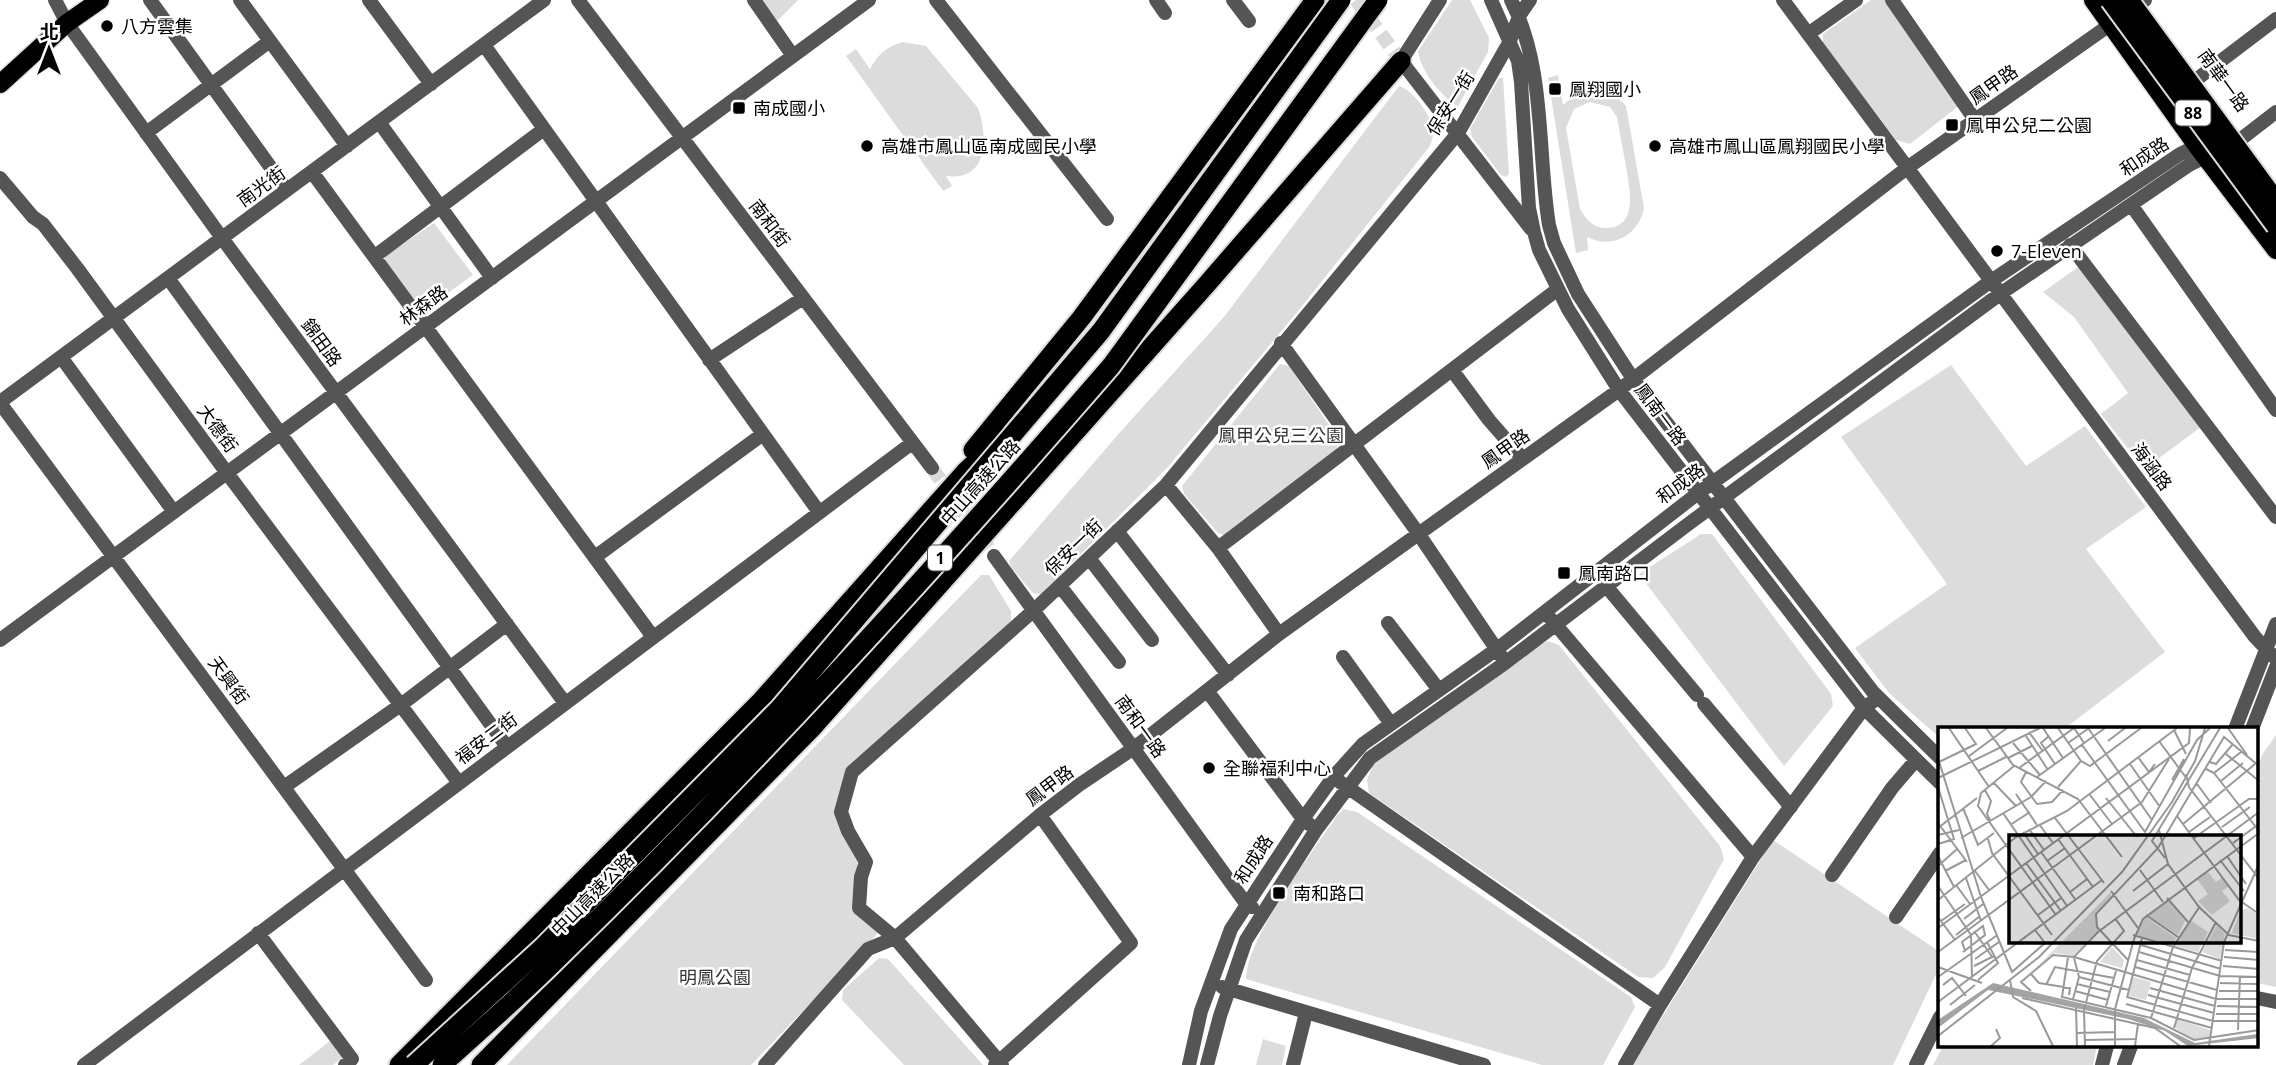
<svg xmlns="http://www.w3.org/2000/svg" width="2276" height="1065" viewBox="0 0 2276 1065" font-family="'Open Sans','Noto Sans TC',sans-serif">
<style>
.green{fill:#dcdcdc;fill-rule:evenodd}
.lines{fill:none;stroke-linecap:round;stroke-linejoin:round}
.minor-tunnel{stroke:#d9d9d9;stroke-width:14;stroke-dasharray:14 7;stroke-linecap:butt}
.major-casing{stroke:#dbdbdb;stroke-width:21}
.highway-casing{stroke:#dbdbdb;stroke-width:23}
.minor{stroke:#555;stroke-width:14}
.major{stroke:#000;stroke-width:18}
.highway{stroke:#000;stroke-width:19}
.highway-bridge-casing{stroke:#dbdbdb;stroke-width:23;stroke-linecap:butt}
.highway-bridge{stroke:#000;stroke-width:19}
.poi-dot{fill:#000;stroke:#fff;stroke-width:2.5}
.labels{text-anchor:middle;dominant-baseline:central;stroke-width:5;stroke-linejoin:round;paint-order:stroke}
.shield{fill:#fff;stroke:#4c4c4c;stroke-width:2}
.shield-label{font-size:16px;font-weight:bold;fill:#000}
.poi-label{font-size:18px;fill:#000;stroke:#fff;text-anchor:start}
.street-label{font-size:18px;fill:#000;stroke:#fff}
.park-label{font-size:18px;fill:#333;stroke:#fff}
.inset-road{fill:none;stroke:#999;stroke-width:2}
.view{fill:#000;fill-opacity:0.15;stroke:#000;stroke-width:3.5}
.inset-edge{fill:none;stroke:#000;stroke-width:3.5}
</style>
<rect width="100%" height="100%" fill="#fff"/>
<path class="green" d="M 757,0 L 798,0 L 774,24 Z
M 1452,0 L 1470,0 L 1489,38 L 1488,52 L 1458,106 C 1440,96 1421,71 1418,51 Z
M 1871,0 L 1885,0 L 1960,105 L 1910,144 L 1896,140 L 1823,43 L 1823,34 Z
M 903,42 L 926,46 L 978,108 C 988,137 989,181 946,176 L 952,186 L 943,191 L 846,56 L 856,49 L 870,69 C 878,54 886,47 903,42 Z
M 1558,75 L 1563,105 C 1585,87 1605,83 1626,106 L 1644,208 C 1639,235 1612,250 1587,237 L 1588,250 L 1576,253 L 1548,78 ZM 1590,102 L 1610,107 L 1617,117 C 1620,134 1623,150 1626,166 C 1629,188 1640,228 1605,228 C 1593,228 1586,219 1580,209 L 1566,128 L 1574,109 Z
M 1499,78 L 1503,78 L 1509,174 L 1506,177 L 1501,175 L 1472,137 L 1470,129 Z
M 1399,86 C 1412,89 1431,115 1433,129 C 1434,135 1432,140 1430,146 L 1294,316 L 1167,468 L 1041,594 L 1033,593 L 1011,567 L 1009,561 L 1122,430 L 1224,317 Z
M 434,223 L 473,275 L 427,308 L 419,306 L 386,263 L 385,256 Z
M 2081,265 L 2201,427 L 2144,469 L 2101,414 L 2128,393 L 2074,317 L 2043,292 Z
M 1280,364 L 1289,366 L 1340,441 L 1336,450 L 1226,536 L 1218,533 L 1184,494 L 1182,486 Z
M 1951,365 L 2026,466 L 2085,426 L 2146,507 L 2086,549 L 2165,652 L 2064,729 L 1940,729 L 1940,738 L 1889,693 L 1855,648 L 1947,584 L 1841,437 Z
M 1701,534 L 1712,534 L 1831,694 L 1833,706 L 1784,766 L 1639,574 Z
M 981,575 L 989,575 L 1011,611 L 1011,622 L 843,781 L 838,814 L 858,859 L 853,911 L 878,933 L 751,1065 L 507,1065 Z
M 1548,641 L 1559,645 L 1720,846 L 1724,859 L 1665,967 L 1653,978 L 1638,977 L 1369,793 L 1367,780 L 1373,765 L 1532,649 Z
M 2276,735 L 2276,987 L 2257,983 L 2257,768 L 2262,755 Z
M 1344,809 L 1357,812 L 1631,997 L 1635,1007 L 1603,1065 L 1542,1065 L 1246,979 C 1246,939 1314,850 1338,814 Z
M 1773,840 L 1940,952 L 1940,966 L 1893,1065 L 1632,1065 Z
M 879,958 L 888,959 L 983,1065 L 904,1065 L 842,1000 L 843,990 Z
M 1263,1039 L 1286,1046 L 1282,1065 L 1256,1065 Z
M 330,1041 L 343,1057 L 333,1065 L 299,1065 Z
M 1943,1046 L 2097,1046 L 2093,1065 L 1933,1065 Z"/>
<g class="lines">
<path class="minor-tunnel" d="M 1356,0 L 1401,61
M 932,468 L 994,556"/>
<g class="major-casing">
<path id="major" d="M 2093,0 L 2197,146 L 2276,250
M 0,84 L 67,23 L 100,0"/>
</g>
<g class="highway-casing">
<path id="highway" d="M 973,450 L 1082,317 L 1315,0
M 399,1065 L 760,702 L 965,472 L 1002,437
M 481,1065 L 813,727 L 1207,284 L 1401,61"/>
</g>
<path class="minor" d="M 55,0 L 67,23 L 222,238 L 565,703
M 150,0 L 287,190
M 240,0 L 347,146
M 369,0 L 431,84
M 578,0 L 932,468
M 754,0 L 793,56
M 936,0 L 1107,219
M 1156,0 L 1165,13
M 1233,0 L 1249,21
M 1440,0 L 1401,61 L 1531,229
M 1491,0 L 1518,61 L 1521,82 L 1529,208 L 1534,232 L 1539,250 L 1568,309 L 1619,390 L 1864,708 L 1940,783
M 1511,0 C 1546,69 1537,151 1549,225 L 1554,243 L 1578,294 L 1633,379 L 1873,692 L 1940,758
M 1783,0 L 2255,637 L 2276,659
M 1892,0 L 1975,120
M 1808,34 L 1856,0
M 484,45 L 819,512
M 2197,79 L 2276,19
M 379,122 L 492,278
M 146,133 L 270,41
M 312,172 L 653,637
M 0,178 L 33,217 L 43,224 L 77,268 L 227,473 L 459,783
M 2132,206 L 2276,410
M 2070,245 L 2276,517
M 375,256 L 544,129
M 168,278 L 507,747
M 1281,343 L 1418,533 L 1501,656
M 61,357 L 174,512
M 709,360 L 803,298
M 1452,370 L 1489,420 L 1523,459
M 0,402 L 544,0
M 0,403 L 426,980
M 1166,485 L 1218,548 L 1279,634
M 1117,531 L 1228,675
M 1218,548 L 1558,289
M 994,556 L 1247,905 L 1252,907
M 595,557 L 763,434
M 1089,558 L 1152,640
M 1060,586 L 1119,662
M 1606,586 L 1697,695
M 1550,618 L 1753,857
M 1388,623 L 1439,690
M 0,640 L 869,0
M 1343,657 L 1391,724
M 1208,692 L 1303,819 L 1309,824
M 1704,704 L 1791,807
M 2235,729 L 2276,624
M 2252,729 L 2276,667
M 1340,782 L 1660,1005
M 284,787 L 402,704 L 507,624
M 1832,875 L 1892,788 L 1916,760
M 1896,917 L 1940,853
M 258,933 L 352,1059 L 345,1065
M 1222,987 L 1484,1065
M 2257,998 L 2276,1002
M 84,1065 L 912,443
M 765,1065 L 868,949 L 895,938 L 1040,815 L 1079,785 L 1134,748 L 1279,634 L 1619,390 L 1907,168 L 2145,0
M 995,1065 L 1131,943 L 1040,815
M 1002,1065 L 895,938 L 859,908 L 861,877 L 866,862 L 848,831 L 841,812 L 852,772 L 1033,611 L 1166,485 L 1458,133 L 1510,41 L 1519,16 L 1530,0
M 1189,1065 L 1201,1011 L 1231,929 L 1303,819 L 1334,776 L 1363,744 L 1497,649 L 1697,494 L 1991,281 L 2180,154 L 2205,142
M 1207,1065 L 1220,1016 L 1246,940 L 1316,830 L 1370,758 L 1505,663 L 1687,525 L 2000,294 L 2189,165 L 2241,139 L 2276,112
M 1293,1065 L 1306,1013
M 1625,1065 L 1660,1005 L 1753,857 L 1864,708 L 1871,703
M 1916,1065 L 1940,1017
M 2102,1065 L 2107,1046
M 2124,1065 L 2131,1046"/>
<use href="#major" class="major"/>
<use href="#highway" class="highway"/>
<g class="highway-bridge-casing">
<path id="highway-bridge" d="M 2110,0 L 2276,226
M 2129,0 L 2276,201
M 414,1065 L 543,947 L 780,708 L 1101,331 L 1341,0
M 442,1065 C 480,1030 519,997 555,961 C 750,772 933,571 1111,366 L 1378,0"/>
</g>
<use href="#highway-bridge" class="highway-bridge"/>
</g>
<g class="poi-dot">
<circle cx="107" cy="26" r="7"/>
<rect x="1548" y="82" width="14" height="14" rx="3.5"/>
<rect x="732" y="101" width="14" height="14" rx="3.5"/>
<rect x="1945" y="118" width="14" height="14" rx="3.5"/>
<circle cx="867" cy="146" r="7"/>
<circle cx="1655" cy="146" r="7"/>
<circle cx="1997" cy="251" r="7"/>
<rect x="1557" y="566" width="14" height="14" rx="3.5"/>
<circle cx="1209" cy="768" r="7"/>
<rect x="1272" y="886" width="14" height="14" rx="3.5"/>
</g>
<g class="labels">
<g class="shield">
<rect x="2175.5" y="100.5" width="35" height="25" rx="5"/>
<rect x="928" y="545.5" width="24" height="25" rx="5"/>
</g>
<g class="shield-label">
<text x="2193" y="113">88</text>
<text x="940" y="558">1</text>
</g>
<g class="poi-label">
<text x="121" y="26">八方雲集</text>
<text x="1569" y="89">鳳翔國小</text>
<text x="753" y="108">南成國小</text>
<text x="1966" y="125">鳳甲公兒二公園</text>
<text x="881" y="146">高雄市鳳山區南成國民小學</text>
<text x="1669" y="146">高雄市鳳山區鳳翔國民小學</text>
<text x="2011" y="251">7-Eleven</text>
<text x="1578" y="573">鳳南路口</text>
<text x="1223" y="768">全聯福利中心</text>
<text x="1293" y="893">南和路口</text>
</g>
<g class="street-label">
<text transform="translate(2224 80) rotate(54)">南華一路</text>
<text transform="translate(1993 84) rotate(-35)">鳳甲路</text>
<text transform="translate(1450 103) rotate(-58)">保安一街</text>
<text transform="translate(2144 156) rotate(-34)">和成路</text>
<text transform="translate(261 186) rotate(-36)">南光街</text>
<text transform="translate(770 223) rotate(53)">南和街</text>
<text transform="translate(423 305) rotate(-36)">林森路</text>
<text transform="translate(322 342) rotate(54)">錦田路</text>
<text transform="translate(1661 414) rotate(53)">鳳南一路</text>
<text transform="translate(218 428) rotate(54)">大德街</text>
<text transform="translate(1505 448) rotate(-35)">鳳甲路</text>
<text transform="translate(2152 466) rotate(53)">海涵路</text>
<text transform="translate(980 482) rotate(-48)">中山高速公路</text>
<text transform="translate(1680 483) rotate(-37)">和成路</text>
<text transform="translate(1073 547) rotate(-44)">保安一街</text>
<text transform="translate(229 680) rotate(54)">天興街</text>
<text transform="translate(1141 726) rotate(54)">南和一路</text>
<text transform="translate(486 738) rotate(-37)">福安二街</text>
<text transform="translate(1049 785) rotate(-37)">鳳甲路</text>
<text transform="translate(1253 859) rotate(-57)">和成路</text>
<text transform="translate(592 894) rotate(-45)">中山高速公路</text>
</g>
<g class="park-label">
<text x="1281" y="435">鳳甲公兒三公園</text>
<text x="715" y="977">明鳳公園</text>
</g>
</g>
<g transform="translate(1938 727)">
<rect width="320" height="320" fill="#fff"/>
<path d="M 270,145 L 278,155 L 284,151 L 290,160 L 284,164 L 292,174 L 274,188 L 260,174 L 270,167 L 259,152 ZM 172,166 L 174,170 L 157,187 L 161,203 L 135,229 L 116,226 L 94,245 ZM 229,173 L 247,194 L 240,208 L 211,189 ZM 309,181 L 320,188 L 320,212 L 294,206 L 302,185 ZM 208,190 L 238,211 L 234,218 L 198,208 ZM 252,193 L 270,205 L 260,225 L 237,219 ZM 279,198 L 287,207 L 282,232 L 264,225 ZM 174,220 L 186,233 L 184,241 L 162,235 ZM 195,250 L 213,255 L 208,273 L 191,269 ZM 239,292 L 272,303 L 271,312 L 255,312 L 237,301 Z" fill="#dcdcdc"/>
<path d="M 55,256 L 206,291 L 257,316 L 320,307 L 321,311 L 250,319 L 227,304 L 190,292 L 50,263 L 0,301 L 0,293 Z" fill="#a3a3a3"/>
<path class="inset-road" d="M 11,1 L 51,60M 48,1 L 75,38 L 140,72 L 184,130M 105,1 L 125,31M 120,1 L 143,34M 150,1 L 214,93M 290,1 L 309,28M 236,3 L 248,27M 91,5 L 104,23M 88,9 L 110,43M 111,9 L 103,16 L 117,37M 170,14 L 187,1M 221,14 L 249,52M 75,16 L 102,48M 130,16 L 151,1M 144,18 L 207,105 L 259,13 L 272,1M 288,27 L 321,54M 31,29 L 69,1M 200,30 L 211,45 L 217,37M 0,31 L 43,170 L 74,245 L 107,216 L 97,203M 70,31 L 94,19M 1,35 L 38,17 L 27,1M 272,35 L 278,37 L 295,17M 192,37 L 222,80M 76,39 L 43,66 L 40,79 L 118,188M 81,41 L 136,1 L 146,16M 268,42 L 276,46 L 321,104M 40,44 L 68,30M 88,45 L 83,55 L 99,77 L 114,75 L 125,63M 276,46 L 303,25M 248,47 L 251,60 L 321,152M 99,50 L 167,1M 0,51 L 102,1M 234,53 L 246,32M 283,54 L 305,36M 56,56 L 78,79M 259,57 L 273,76M 0,60 L 16,112 L 0,117M 120,60 L 143,34 L 152,39 L 203,1M 47,63 L 53,74 L 49,87 L 52,93M 78,67 L 99,98M 152,68 L 174,97M 168,71 L 199,110M 25,81 L 40,118 L 56,106M 65,86 L 129,179M 239,89 L 301,173 L 321,187M 117,91 L 166,156M 0,96 L 29,135M 101,97 L 115,116M 245,97 L 317,37M 72,98 L 92,85M 284,100 L 312,80M 0,101 L 39,71M 91,102 L 106,123M 221,103 L 230,137 L 261,180 L 291,208 L 321,214M 85,105 L 100,127M 251,105 L 272,90M 0,108 L 21,103M 23,111 L 93,70 L 108,54M 256,111 L 311,72 L 321,72M 50,112 L 54,126 L 114,208M 120,112 L 155,160M 295,116 L 321,97M 103,125 L 137,172M 0,129 L 16,160M 289,129 L 308,157M 227,131 L 214,114 L 282,1M 282,133 L 306,164M 109,134 L 127,121M 88,136 L 123,184M 0,139 L 19,122M 202,143 L 225,175M 7,144 L 28,133M 37,144 L 51,163M 28,151 L 43,194M 18,158 L 32,177M 0,159 L 33,208 L 34,250M 173,164 L 200,201M 195,164 L 230,137M 132,165 L 149,152M 229,171 L 250,195M 0,173 L 78,110 L 129,84 L 239,1M 100,188 L 123,171M 208,188 L 240,210M 0,190 L 17,213M 26,192 L 45,177M 3,194 L 27,177M 0,201 L 251,16 L 252,1M 36,204 L 55,231M 18,208 L 42,189M 195,208 L 284,234M 203,218 L 283,242M 287,223 L 321,225M 0,225 L 204,75 L 231,32M 25,225 L 47,208 L 45,199 L 24,215 L 27,223M 201,225 L 282,249 L 321,250M 130,230 L 124,270 L 213,291 L 256,313 L 321,303M 136,230 L 278,272 L 321,272M 286,230 L 321,233M 37,232 L 61,215M 190,233 L 159,200 L 158,187 L 220,121 L 286,10 L 321,39M 199,233 L 252,248M 36,239 L 56,229M 285,239 L 321,242M 0,240 L 44,256M 197,240 L 279,263M 93,247 L 101,256 L 132,261 L 131,268M 0,250 L 58,209M 141,250 L 191,263M 40,253 L 60,236 L 49,215M 72,253 L 75,270 L 98,284 L 115,319M 282,256 L 321,257M 139,257 L 172,265M 5,258 L 14,251 L 28,269M 108,258 L 117,240 L 176,251M 212,261 L 277,279M 93,264 L 83,255 L 115,228 L 136,230 L 160,205 L 321,85M 137,264 L 170,273M 281,264 L 321,264M 210,268 L 276,286M 189,270 L 275,294 L 321,294M 84,271 L 217,301 L 242,319M 189,271 L 204,211M 135,272 L 141,250 L 136,231M 0,275 L 164,153M 188,277 L 274,301M 12,278 L 37,258M 168,279 L 178,244M 279,279 L 321,280M 138,281 L 139,319M 278,287 L 321,287M 213,291 L 235,220 L 262,179M 236,301 L 254,241 L 278,195M 300,303 L 302,249M 139,306 L 177,305M 0,309 L 101,230 L 184,145 L 234,75 L 257,34 L 267,1M 147,313 L 199,312M 53,319 L 62,311 L 58,302M 147,319 L 146,283 L 159,234 L 186,204 L 177,191M 177,319 L 177,282 L 196,212 L 205,192 L 321,106M 197,319 L 200,297M 271,319 L 286,215 L 321,137"/>
<path class="view" d="M 71,108 L 303,108 L 303,216 L 71,216 Z"/>
<rect width="320" height="320" class="inset-edge"/>
</g>
<g transform="translate(49 49)" stroke="#ffffff" stroke-width="5" paint-order="stroke">
<path d="M0-5L12 26L0 18L-12 26Z" fill="#000000"/>
<text y="-10" font-size="19" font-weight="bold" text-anchor="middle" fill="#000000">北</text>
</g>
</svg>
